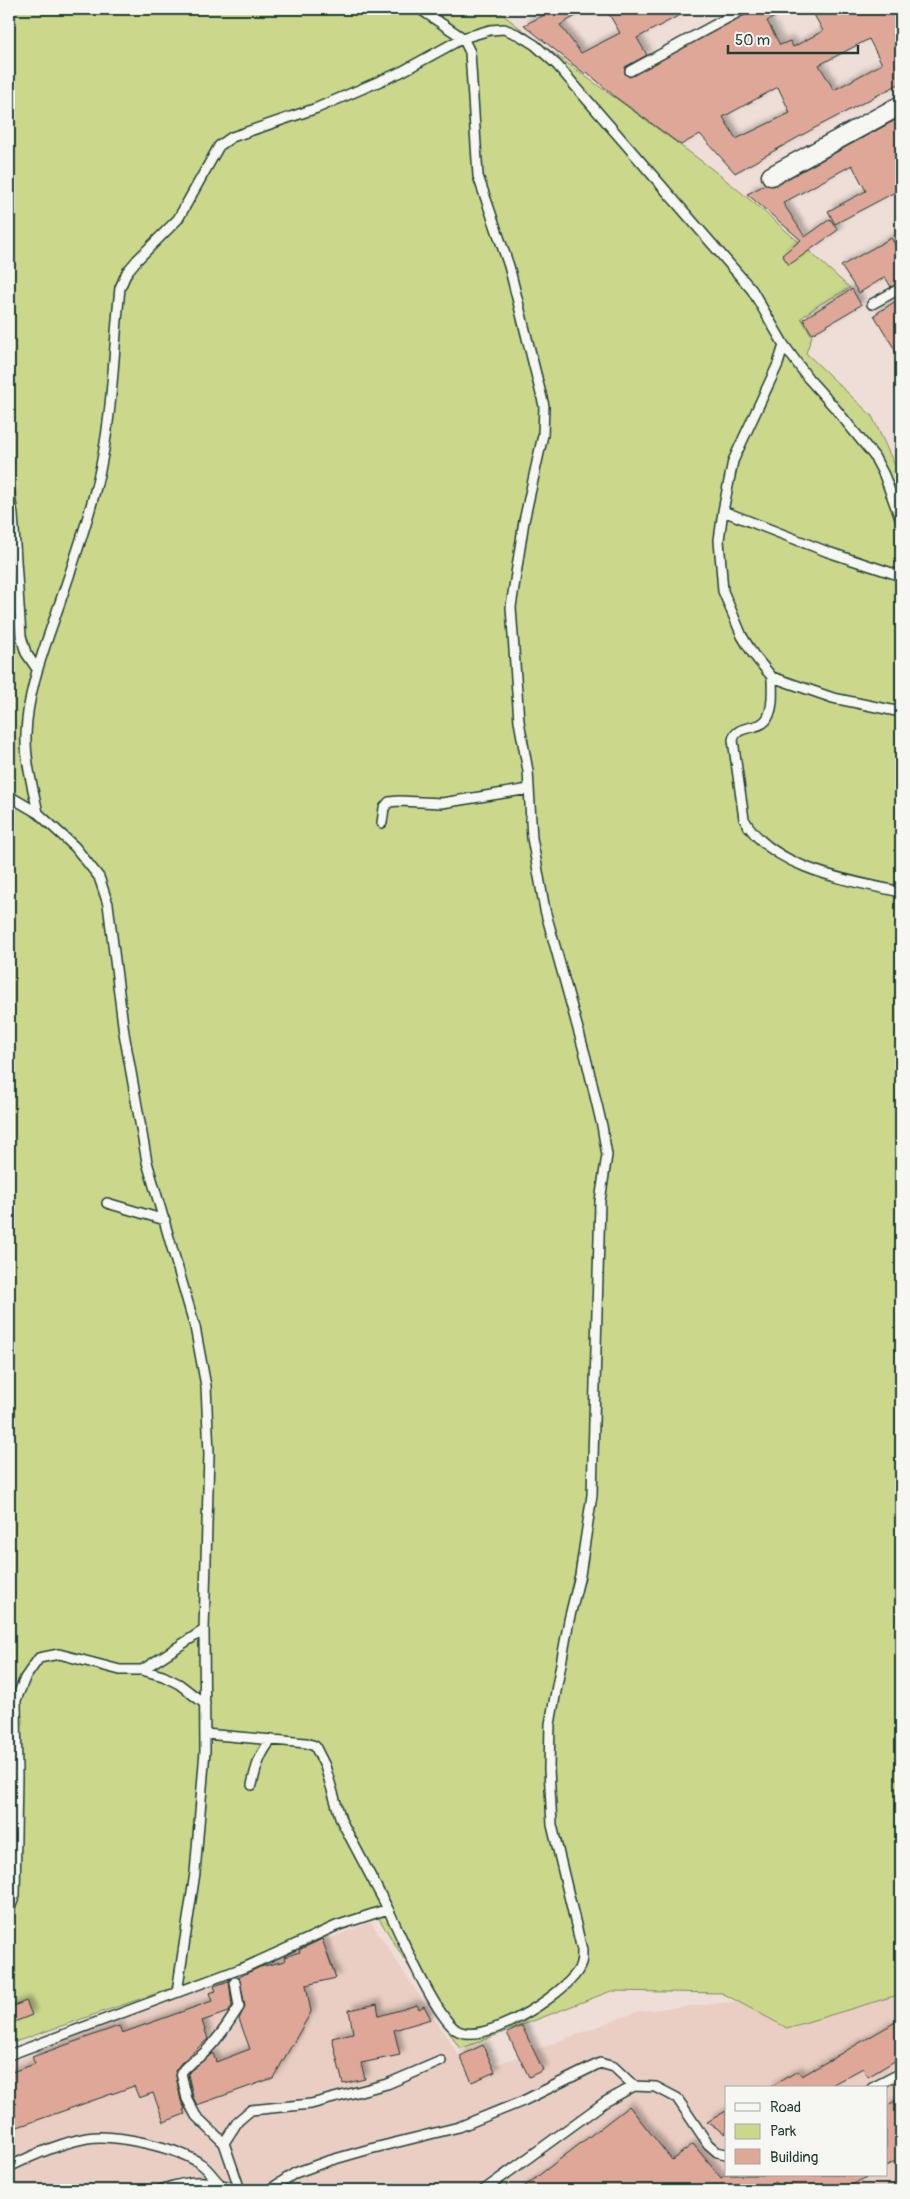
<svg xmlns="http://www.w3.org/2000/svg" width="910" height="2199" viewBox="0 0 910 2199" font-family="Pangolin,sans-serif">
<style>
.built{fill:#eacec4;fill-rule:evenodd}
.green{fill:#cbd88b;stroke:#758a60}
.building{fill:#dfa798;stroke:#1f3d34;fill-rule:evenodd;filter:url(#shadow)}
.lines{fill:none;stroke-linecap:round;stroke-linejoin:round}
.service-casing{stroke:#1f3d34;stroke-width:12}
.minor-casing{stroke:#1f3d34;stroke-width:21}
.service{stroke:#f6f6f2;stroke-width:9}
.minor{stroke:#f6f6f2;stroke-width:18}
</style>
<defs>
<filter id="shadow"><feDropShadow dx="4.5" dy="-4.5" stdDeviation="2.5" flood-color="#0004"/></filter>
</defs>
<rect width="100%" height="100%" fill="#efded7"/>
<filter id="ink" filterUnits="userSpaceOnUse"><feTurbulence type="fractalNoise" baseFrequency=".02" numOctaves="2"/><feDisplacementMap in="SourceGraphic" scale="10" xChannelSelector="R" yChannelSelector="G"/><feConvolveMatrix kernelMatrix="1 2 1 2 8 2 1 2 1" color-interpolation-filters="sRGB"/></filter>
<g filter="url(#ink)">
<path class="built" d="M 371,1922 L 471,2074 L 639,2011 L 815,1994 L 901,1981 L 901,2190 L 9,2190 L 9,2063 ZM 726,2088 L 886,2088 L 886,2175 L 726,2175 Z"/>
<path class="green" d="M 9,9 L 495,9 C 562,61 632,109 700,160 C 752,199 801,244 850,288 L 820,304 L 801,318 L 812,336 L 806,353 L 872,416 L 897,470 L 901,470 L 901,1994 L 787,2028 L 722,1993 L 611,1991 L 460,2049 L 378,1917 L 9,2044 Z"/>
<path class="building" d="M 557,9 L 588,9 L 560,25 L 581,53 L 620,33 L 606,9 L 691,9 L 637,38 L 647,55 L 625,67 L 625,74 L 630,77 L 755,9 L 790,9 L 767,21 L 780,45 L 790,41 L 793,47 L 823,31 L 811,9 L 901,9 L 901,83 L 811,130 L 735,173 L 700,134 L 681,145 L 614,96 L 587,72 L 585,74 L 524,25 ZM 869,39 L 882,64 L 834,90 L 819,65 ZM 778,87 L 790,113 L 736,139 L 723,117 Z
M 901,117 L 901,189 L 835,224 L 828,211 L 866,191 L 852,165 L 783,203 L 805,237 L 830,219 L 838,230 L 789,265 L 782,255 L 801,240 L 747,194 L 765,185 L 776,185 Z
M 891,238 L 901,254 L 901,282 L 891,287 L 885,277 L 859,293 L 841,266 Z
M 852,289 L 861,305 L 812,334 L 803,319 Z
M 901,295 L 901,318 L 896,321 L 901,332 L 901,360 L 874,315 L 899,299 L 897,297 Z
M 322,1939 L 336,1978 L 306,1985 L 311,2012 L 273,2078 L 197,2105 L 193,2097 L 188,2074 L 190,2071 L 213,2053 L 216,2062 L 250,2049 L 239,2019 L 245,2006 L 239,1977 L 260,1967 L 285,1961 L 284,1957 L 300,1952 L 299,1950 Z
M 229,1981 L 232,2006 L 228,2012 L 202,2021 L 208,2039 L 181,2063 L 175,2071 L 181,2101 L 185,2109 L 183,2110 L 185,2114 L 164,2122 L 153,2093 L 139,2098 L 134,2086 L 9,2130 L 9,2073 L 35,2064 L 32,2057 L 119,2026 L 122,2033 L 212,2001 L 209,1993 L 216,1991 L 214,1986 Z
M 26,2001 L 32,2015 L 9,2024 L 9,2008 Z
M 377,2004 L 379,2016 L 417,2005 L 419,2009 L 424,2006 L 431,2019 L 394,2030 L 400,2055 L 361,2063 L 365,2079 L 343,2084 L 332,2038 L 353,2033 L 349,2010 Z
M 901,2019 L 901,2057 L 868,2077 L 863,2068 L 826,2088 L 768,2088 L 798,2071 L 802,2076 Z
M 522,2026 L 543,2070 L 529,2077 L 507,2033 Z
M 483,2045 L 495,2072 L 472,2082 L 460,2056 Z
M 901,2098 L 901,2158 L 886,2166 L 886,2106 Z
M 629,2106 L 672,2160 L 693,2144 L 721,2178 L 726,2175 L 870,2175 L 843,2190 L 780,2190 L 775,2182 L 761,2190 L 520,2190 Z
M 726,2111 L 726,2134 L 707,2122 Z"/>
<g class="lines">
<g class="service-casing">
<path id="service" d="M 630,71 L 744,9
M 872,304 L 901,288
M 784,345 L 778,364 L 733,461 L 723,511 L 828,552 L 901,576
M 9,489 L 13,515 L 21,636 L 26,653 L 37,669
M 723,511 L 719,540 L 723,591 L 742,636 L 753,654 L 772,677
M 901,712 L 833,698 L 772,677 C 772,689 774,706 768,717 C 761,732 736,723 733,740 L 744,819 C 771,869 851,881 901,892
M 9,796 L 38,813 L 75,847 L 99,877 L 108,904 L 124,1033 L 147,1162 L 195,1327 L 206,1386 L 209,1454 L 204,1630 L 205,1751 L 195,1873 L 177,1992
M 38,813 C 33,788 25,761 26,735 C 27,694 42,655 55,617 C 70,573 86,529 97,483 C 113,419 113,353 120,288 L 127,272 L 137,260 L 178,219 L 219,146 L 232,137 L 317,108 L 401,72 L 463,38 L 490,30 L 504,29 L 519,35 L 535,45 L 557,65 L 752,290 L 784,345 L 808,378 L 835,408 L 874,456 L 884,475 L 901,521
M 382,823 L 384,808 L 389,802 L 399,801 L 442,803 L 529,789
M 107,1203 L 165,1220
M 142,1670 L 204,1630
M 205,1734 L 306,1743 L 315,1746 L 325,1766 L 341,1820 L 388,1909
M 252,1785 C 256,1767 260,1753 272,1739
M 9,1911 L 15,1895 L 17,1776 L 16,1700 L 25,1678 L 39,1658 L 59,1654 L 120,1670 L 142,1670 L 163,1676 L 179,1684 L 205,1704
M 235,1982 L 239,2007 C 228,2024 219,2038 205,2052 C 198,2059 186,2064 181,2073 L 187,2099 L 196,2116 L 224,2143 L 240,2190
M 9,2055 L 248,1966 L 336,1926 L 388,1909 C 401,1936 434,2013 455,2029 C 481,2049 562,1995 577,1972 C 582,1965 582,1958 582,1950 L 552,1825 L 549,1769 L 550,1724 L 569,1620 L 580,1575 L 592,1495 L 600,1201 L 607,1155 L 602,1126 L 586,1058 L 545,910 L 532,838 L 528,771 L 519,721 L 511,607 L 524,521 L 543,435 L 544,406 L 509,266 L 478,176 L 470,52 L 463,38 L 420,9
M 872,2088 L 901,2073
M 224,2143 L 238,2121 L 251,2110 L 311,2104 L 387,2084 L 441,2061
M 9,2167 C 33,2155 60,2143 87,2138 C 113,2133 179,2148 201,2164 C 208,2169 213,2177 219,2183
M 160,2190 C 193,2179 207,2179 240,2190
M 269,2190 L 295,2173 L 328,2161 L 370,2149 L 459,2127 L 523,2101 L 600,2063 L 614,2067 L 634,2086
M 484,2190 L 605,2102 L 634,2086 L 656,2087 L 677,2098 L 708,2144 L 717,2152 L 726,2154"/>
</g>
<g class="minor-casing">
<path id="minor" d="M 771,176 L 901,105"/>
</g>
<use href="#service" class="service"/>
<use href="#minor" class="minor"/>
</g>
</g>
<rect width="910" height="2199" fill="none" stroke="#f6f6f2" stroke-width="30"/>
<rect x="15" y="15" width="880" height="2169" fill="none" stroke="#1f3d34" stroke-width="2" filter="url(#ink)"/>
<rect x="725" y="2086" width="162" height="90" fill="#f6f6f2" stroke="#a0aca6"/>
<rect x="735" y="2103" width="25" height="8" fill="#f6f6f2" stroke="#a0aca6"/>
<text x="770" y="2112" font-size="15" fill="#1f3d34">Road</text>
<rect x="735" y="2124" width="25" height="15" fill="#cbd88b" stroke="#a0aca6"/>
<text x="770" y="2136" font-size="15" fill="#1f3d34">Park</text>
<rect x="735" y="2149" width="25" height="15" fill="#dfa798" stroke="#a0aca6"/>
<text x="770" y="2162" font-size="15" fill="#1f3d34">Building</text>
<path d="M728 45v8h130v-8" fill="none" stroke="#1f3d34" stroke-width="2.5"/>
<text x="735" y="45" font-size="15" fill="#1f3d34" stroke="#f6f6f2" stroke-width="4" paint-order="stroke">50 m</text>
</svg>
